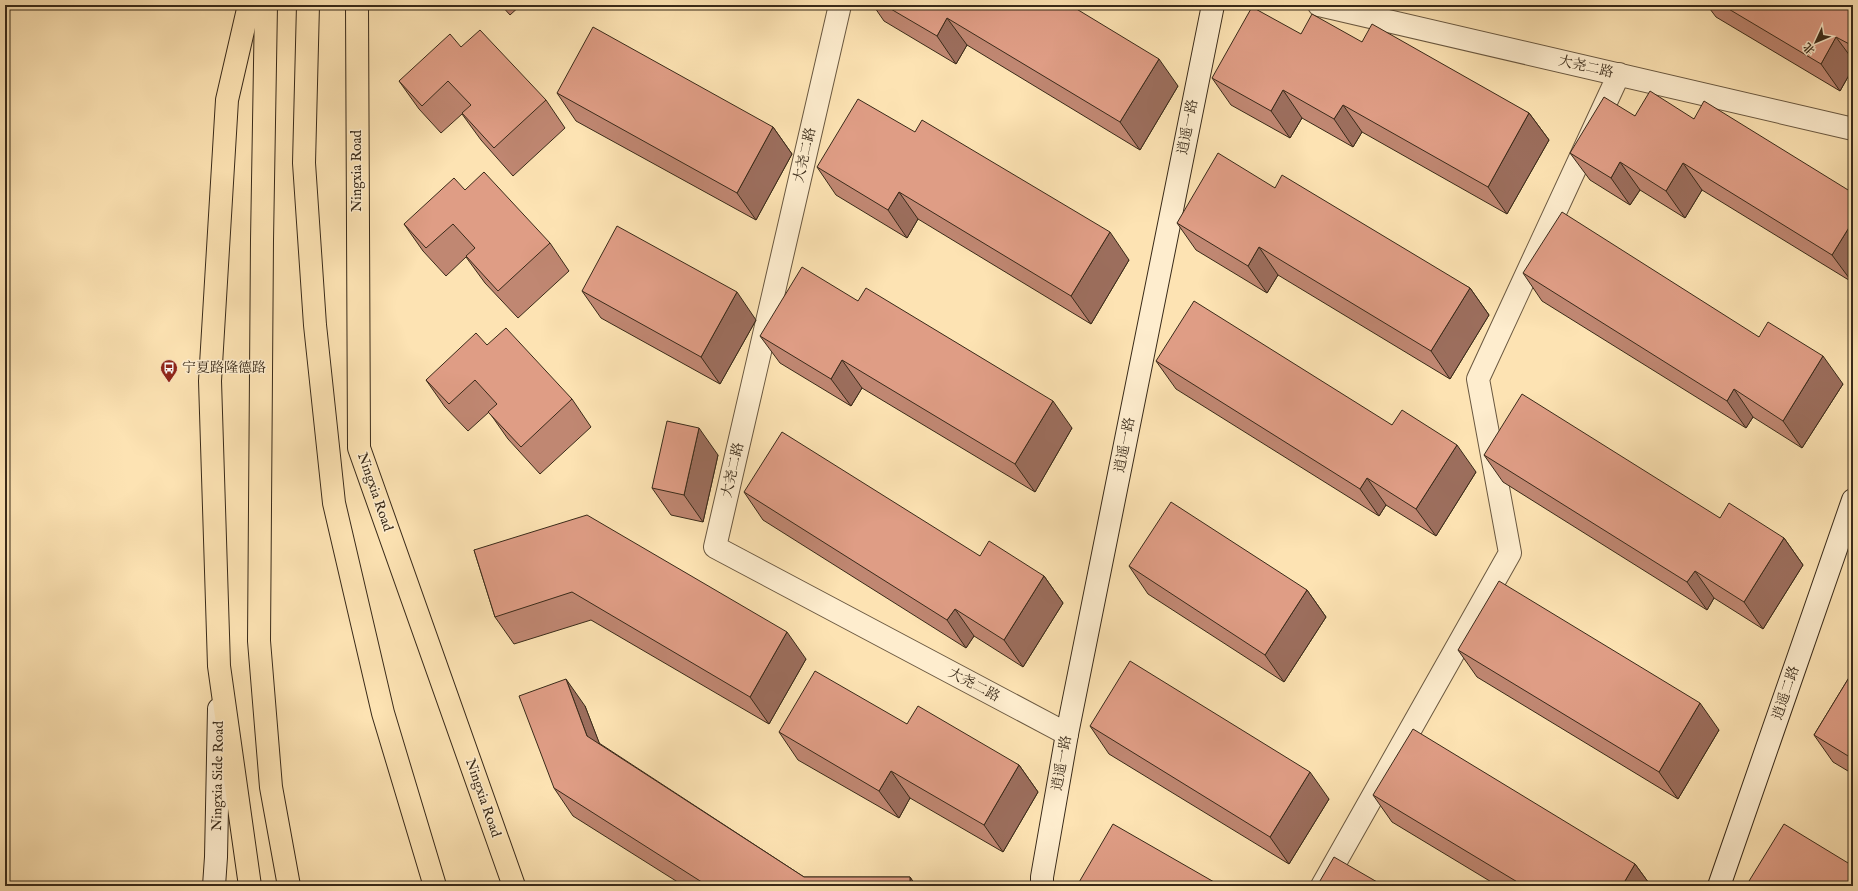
<svg xmlns="http://www.w3.org/2000/svg" width="1858" height="891" viewBox="0 0 1858 891" font-family="'IM FELL English','Noto Serif SC',serif">
<style>
.lines{fill:none;stroke-linecap:round;stroke-linejoin:round}
.street-casing{stroke:#6a5840;stroke-width:24}
.secondary-casing{stroke:#392a19;stroke-width:24}
.primary-casing{stroke:#392a19;stroke-width:24}
.highway-casing{stroke:#392a19;stroke-width:24}
.street{stroke:#feedce;stroke-width:22}
.secondary{stroke:#feedce;stroke-width:22}
.primary{stroke:#fde3b3;stroke-width:22}
.highway{stroke:#fde3b3;stroke-width:22}
.wall{fill:#c08772;stroke:#392a19}
.shaded-wall{fill:#9c6e5d;stroke:#392a19}
.building{fill:#df9d85;stroke:#392a19}
.labels{text-anchor:middle;dominant-baseline:central;stroke-width:3;stroke-linejoin:round;paint-order:stroke}
.street-label{font-size:14px;fill:#392a19;stroke:#feedce}
.poi-label{font-size:14px;fill:#392a19;stroke:#feedce;text-anchor:start}
</style>
<rect width="100%" height="100%" fill="#fde3b3"/>
<filter id="stains"><feTurbulence type="fractalNoise" baseFrequency=".005" numOctaves="4"/><feColorMatrix values="0 0 0 0 .2 0 0 0 0 .09 0 0 0 0 .02 0 0 0 .5 -.17"/></filter>
<radialGradient id="worn" r=".72"><stop offset=".6" stop-color="#630" stop-opacity="0"/><stop offset="1" stop-color="#630" stop-opacity=".3"/></radialGradient>
<g class="lines">
<g class="street-casing">
<path id="street" d="M 840,5 L 715,547 L 1067,734
M 1319,5 L 1853,129
M 1322,886 L 1510,553 L 1478,379 L 1619,74"/>
</g>
<g class="secondary-casing">
<path id="secondary" d="M 214,886 L 216,857 L 219,709
M 1042,886 L 1042,877 L 1067,734 L 1213,5
M 1719,886 L 1853,500"/>
</g>
<g class="primary-casing">
<path id="primary" d="M 249,5 L 227,100 L 210,381 L 219,666 L 250,886
M 357,5 L 359,448 L 514,886"/>
</g>
<g class="highway-casing">
<path id="highway" d="M 266,5 L 262,240 L 259,641 L 271,787 L 289,886
M 308,5 L 304,163 L 315,325 L 334,503 L 383,713 L 435,886"/>
</g>
<use href="#street" class="street"/>
<use href="#secondary" class="secondary"/>
<use href="#primary" class="primary"/>
<use href="#highway" class="highway"/>
</g>
<path class="wall" d="M 501,5 L 521,5 L 510,15 Z
M 873,5 L 1070,5 L 1178,86 L 1140,150 L 967,45 L 956,64 L 884,21 Z
M 1707,5 L 1853,5 L 1853,68 L 1840,91 L 1716,17 Z
M 1362,42 L 1529,113 L 1549,140 L 1507,214 L 1362,132 L 1353,147 L 1302,118 L 1290,138 L 1231,105 L 1212,78 Z
M 461,47 L 546,100 L 565,128 L 513,176 L 481,140 L 462,114 L 441,133 L 419,109 L 399,81 Z
M 557,93 L 773,127 L 792,154 L 756,220 L 576,121 Z
M 1635,116 L 1694,119 L 1853,193 L 1853,280 L 1852,282 L 1702,190 L 1685,218 L 1640,190 L 1630,205 L 1590,180 L 1570,153 Z
M 817,167 L 1129,260 L 1091,324 L 918,219 L 907,238 L 836,195 Z
M 1275,188 L 1470,288 L 1489,315 L 1450,379 L 1278,275 L 1267,293 L 1196,250 L 1177,223 Z
M 465,190 L 550,243 L 569,271 L 518,318 L 485,283 L 466,257 L 446,276 L 423,251 L 404,224 Z
M 1523,273 L 1759,337 L 1843,384 L 1802,448 L 1753,417 L 1746,428 L 1542,301 Z
M 582,291 L 756,320 L 720,384 L 601,318 Z
M 858,301 L 1072,428 L 1035,492 L 862,388 L 851,406 L 780,363 L 760,336 Z
M 487,345 L 572,399 L 591,427 L 540,474 L 508,439 L 489,412 L 468,431 L 445,407 L 426,380 Z
M 1156,361 L 1392,425 L 1476,472 L 1436,536 L 1386,505 L 1379,516 L 1176,389 Z
M 718,455 L 703,522 L 671,515 L 652,488 Z
M 1484,455 L 1720,518 L 1784,538 L 1803,565 L 1763,629 L 1714,598 L 1707,610 L 1503,482 Z
M 744,492 L 980,556 L 1044,576 L 1063,603 L 1023,667 L 974,636 L 966,648 L 763,520 Z
M 474,550 L 806,659 L 769,724 L 591,620 L 514,644 L 495,617 Z
M 1129,566 L 1307,590 L 1326,617 L 1284,682 L 1148,594 Z
M 1458,650 L 1719,730 L 1678,799 L 1477,677 Z
M 1853,671 L 1853,774 L 1833,762 L 1814,735 Z
M 585,706 L 599,743 L 804,877 L 910,877 L 916,886 L 684,886 L 573,816 L 554,788 Z
M 907,724 L 1019,765 L 1038,792 L 1003,852 L 910,798 L 899,818 L 798,760 L 779,732 Z
M 1090,726 L 1329,799 L 1289,864 L 1109,754 Z
M 1373,795 L 1635,864 L 1651,886 L 1498,886 L 1392,822 Z"/>
<path class="shaded-wall" d="M 947,18 L 967,45 L 956,64 L 937,36 Z
M 1836,37 L 1853,60 L 1853,68 L 1840,91 L 1821,64 Z
M 1159,59 L 1178,86 L 1140,150 L 1120,122 Z
M 1283,90 L 1302,118 L 1290,138 L 1271,111 Z
M 1343,105 L 1362,132 L 1353,147 L 1334,119 Z
M 1529,113 L 1549,140 L 1507,214 L 1488,187 Z
M 773,127 L 792,154 L 756,220 L 737,193 Z
M 1620,162 L 1640,190 L 1630,205 L 1611,178 Z
M 1683,163 L 1702,190 L 1685,218 L 1666,191 Z
M 899,192 L 918,219 L 907,238 L 888,210 Z
M 1853,221 L 1853,280 L 1852,282 L 1832,255 Z
M 1110,232 L 1129,260 L 1091,324 L 1071,296 Z
M 1259,247 L 1278,275 L 1267,293 L 1248,266 Z
M 1470,288 L 1489,315 L 1450,379 L 1431,351 Z
M 737,292 L 756,320 L 720,384 L 701,357 Z
M 1823,356 L 1843,384 L 1802,448 L 1783,421 Z
M 842,360 L 862,388 L 851,406 L 831,379 Z
M 1734,389 L 1753,417 L 1746,428 L 1727,401 Z
M 1053,401 L 1072,428 L 1035,492 L 1015,464 Z
M 699,428 L 718,455 L 703,522 L 684,495 Z
M 1457,445 L 1476,472 L 1436,536 L 1416,509 Z
M 1367,478 L 1386,505 L 1379,516 L 1360,489 Z
M 1784,538 L 1803,565 L 1763,629 L 1744,602 Z
M 1695,571 L 1714,598 L 1707,610 L 1687,582 Z
M 1044,576 L 1063,603 L 1023,667 L 1004,640 Z
M 1307,590 L 1326,617 L 1284,682 L 1265,655 Z
M 955,609 L 974,636 L 966,648 L 947,620 Z
M 787,632 L 806,659 L 769,724 L 750,697 Z
M 566,679 L 585,706 L 607,763 L 587,736 Z
M 1700,703 L 1719,730 L 1678,799 L 1659,772 Z
M 1019,765 L 1038,792 L 1003,852 L 984,825 Z
M 891,771 L 910,798 L 899,818 L 879,791 Z
M 1310,772 L 1329,799 L 1289,864 L 1270,837 Z
M 1635,864 L 1651,886 L 1622,886 Z
M 910,877 L 916,886 L 910,886 Z"/>
<path class="building" d="M 884,5 L 1070,5 L 1159,59 L 1120,122 L 947,18 L 937,36 Z
M 1722,5 L 1853,5 L 1853,46 L 1836,37 L 1821,64 Z
M 1252,7 L 1301,34 L 1312,14 L 1362,42 L 1372,24 L 1529,113 L 1488,187 L 1343,105 L 1334,119 L 1283,90 L 1271,111 L 1212,78 Z
M 593,27 L 773,127 L 737,193 L 557,93 Z
M 480,30 L 546,100 L 494,148 L 462,113 L 471,105 L 448,81 L 422,106 L 399,81 L 450,34 L 461,47 Z
M 1650,91 L 1694,119 L 1704,101 L 1853,193 L 1853,221 L 1832,255 L 1683,163 L 1666,191 L 1620,162 L 1611,178 L 1570,153 L 1604,97 L 1635,116 Z
M 858,99 L 915,132 L 922,120 L 1110,232 L 1071,296 L 899,192 L 888,210 L 817,167 Z
M 1218,153 L 1275,188 L 1282,175 L 1470,288 L 1431,351 L 1259,247 L 1248,266 L 1177,223 Z
M 484,172 L 550,243 L 498,291 L 466,256 L 475,248 L 453,224 L 426,248 L 404,224 L 454,178 L 465,190 Z
M 1562,212 L 1759,337 L 1768,322 L 1823,356 L 1783,421 L 1734,389 L 1727,401 L 1523,273 Z
M 617,226 L 737,292 L 701,357 L 582,291 Z
M 802,267 L 858,301 L 866,288 L 1053,401 L 1015,464 L 842,360 L 831,379 L 760,336 Z
M 1194,301 L 1392,425 L 1402,410 L 1457,445 L 1416,509 L 1367,478 L 1360,489 L 1156,361 Z
M 506,328 L 572,399 L 521,447 L 488,412 L 497,404 L 475,380 L 449,404 L 426,380 L 476,333 L 487,345 Z
M 1522,394 L 1720,518 L 1729,503 L 1784,538 L 1744,602 L 1695,571 L 1687,582 L 1484,455 Z
M 667,421 L 699,428 L 684,495 L 652,488 Z
M 782,432 L 980,556 L 989,541 L 1044,576 L 1004,640 L 955,609 L 947,620 L 744,492 Z
M 1171,502 L 1307,590 L 1265,655 L 1129,566 Z
M 587,515 L 787,632 L 750,697 L 572,592 L 495,617 L 474,550 Z
M 1499,581 L 1700,703 L 1659,772 L 1458,650 Z
M 1130,661 L 1310,772 L 1270,837 L 1090,726 Z
M 815,671 L 907,724 L 918,706 L 1019,765 L 984,825 L 891,771 L 879,791 L 779,732 Z
M 1853,671 L 1853,759 L 1814,735 Z
M 566,679 L 587,736 L 804,877 L 910,877 L 910,886 L 708,886 L 554,788 L 519,696 Z
M 1413,729 L 1635,864 L 1622,886 L 1524,886 L 1373,795 Z
M 1113,824 L 1221,886 L 1081,886 L 1078,884 Z
M 1784,824 L 1853,866 L 1853,886 L 1746,886 Z
M 1334,857 L 1384,886 L 1317,886 Z"/>
<defs>
<g id="bus-pin" transform="scale(0.9)"><path d="M0 17L-7.5 6A9.5 9.5 0 1 1 7.5 6Z" fill="#8f2418" stroke="#feedce"/><path d="M-5-6H5V4H4V6H2V4H-2V6H-4V4H-5ZM-3.5-4V0h7V-4ZM-3.5 1.2v1.5H-2V1.2ZM2 1.2v1.5H3.5V1.2Z" fill="#fff"/></g>
</defs>
<g fill-rule="evenodd">
<use href="#bus-pin" x="169" y="368"/>
</g>
<g class="labels">
<g class="street-label">
<text transform="translate(1586 67) rotate(13)">大尧二路</text>
<text transform="translate(1188 127) rotate(-79)">逍遥一路</text>
<text transform="translate(805 155) rotate(-77)">大尧二路</text>
<text transform="translate(357 171) rotate(-90)">Ningxia Road</text>
<text transform="translate(1125 445) rotate(-79)">逍遥一路</text>
<text transform="translate(733 470) rotate(-77)">大尧二路</text>
<text transform="translate(375 492) rotate(71)">Ningxia Road</text>
<text transform="translate(974 685) rotate(28)">大尧二路</text>
<text transform="translate(1786 693) rotate(-71)">逍遥二路</text>
<text transform="translate(1062 763) rotate(-80)">逍遥一路</text>
<text transform="translate(218 776) rotate(-89)">Ningxia Side Road</text>
<text transform="translate(483 798) rotate(71)">Ningxia Road</text>
</g>
<g class="poi-label">
<text x="182" y="368">宁夏路隆德路</text>
</g>
</g>
<rect width="1858" height="891" fill="none" stroke="#fde3b3" stroke-width="20"/>
<rect x="6" y="6" width="1846" height="879" fill="none" stroke="#392a19" stroke-width="2"/>
<rect x="10" y="10" width="1838" height="871" fill="none" stroke="#392a19"/>
<g transform="translate(1816 42) rotate(226)" stroke="#feedce" stroke-width="3" paint-order="stroke">
<path d="M0-3L7 15L0 10L-7 15Z" fill="#392a19"/>
<text y="-6" font-size="11" font-weight="bold" text-anchor="middle" fill="#392a19">北</text>
</g>
<rect width="100%" height="100%" filter="url(#stains)"/>
<rect width="100%" height="100%" fill="url(#worn)"/>
</svg>
